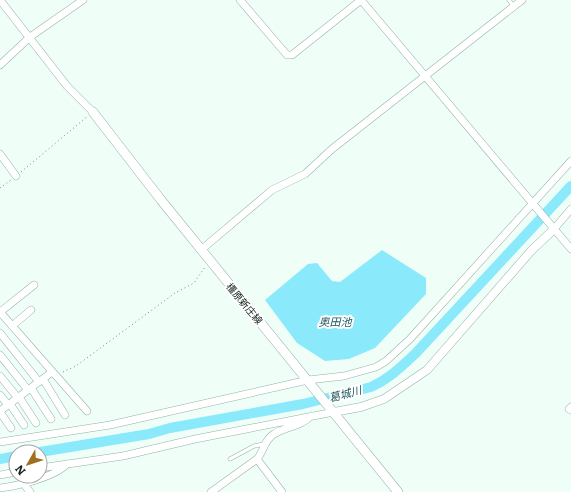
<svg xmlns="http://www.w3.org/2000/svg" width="571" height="492" viewBox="0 0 571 492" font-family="Literata,'Noto Sans JP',serif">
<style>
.water{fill:#8aeafb}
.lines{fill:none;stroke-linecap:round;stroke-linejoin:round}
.river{stroke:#8aeafb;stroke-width:10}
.service-casing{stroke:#91b3a7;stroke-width:4.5}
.minor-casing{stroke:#91b3a7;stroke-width:8}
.tertiary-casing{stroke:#91b3a7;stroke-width:9}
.secondary-casing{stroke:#91b3a7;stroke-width:10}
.path{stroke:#798781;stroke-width:1;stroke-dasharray:1 3;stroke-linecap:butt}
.service{stroke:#fff;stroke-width:3.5}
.minor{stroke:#fff;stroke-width:7}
.tertiary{stroke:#fff;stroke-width:8}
.secondary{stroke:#fff;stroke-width:9}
.labels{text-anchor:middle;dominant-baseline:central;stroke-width:4;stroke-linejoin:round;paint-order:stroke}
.street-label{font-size:10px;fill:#14221d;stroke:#fff}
.water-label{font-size:11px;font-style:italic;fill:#235a63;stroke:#fff}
</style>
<rect width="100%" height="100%" fill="#f0fef8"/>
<path class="water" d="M 382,250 L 426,278 L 426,294 L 375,348 L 349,359 L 325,361 L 297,343 L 265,300 L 308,264 L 317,263 L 332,281 L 340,282 Z"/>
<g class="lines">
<path class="river" d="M 40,452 L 149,434 L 170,428 L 303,404 L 371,387 C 389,379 401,367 415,354 L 571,186
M 0,459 L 16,456"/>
<g class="service-casing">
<path id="service" d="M 509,0 L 514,7
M 230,459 L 254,446 L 264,444"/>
</g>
<g class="minor-casing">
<path id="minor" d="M 0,0 L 67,86 L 93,112
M 240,0 L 287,55 L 292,55 L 361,0
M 361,0 L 571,249
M 0,65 L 30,37 L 83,0
M 0,154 L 16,176
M 554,229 L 571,209
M 201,250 L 272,190 L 305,174 L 332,149 L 522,0
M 0,312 L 87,411
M 0,312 L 34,285
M 12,326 L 31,310
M 0,333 L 39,382
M 0,355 L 28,390
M 0,376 L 18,398
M 43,379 L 65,415
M 31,388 L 51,419
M 0,395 L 8,405
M 19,397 L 36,423
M 10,404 L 24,425
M 571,407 L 569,409 L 571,410
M 0,411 L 52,372
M 0,412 L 11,428
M 0,442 L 110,425 L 308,380 L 344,376 L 376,367 L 386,361 L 410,339 L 571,161
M 257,459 L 282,492
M 40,468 L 123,456 L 195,439 L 334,412
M 0,475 L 16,472
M 23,483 L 30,492
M 0,488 C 17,486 55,477 67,464
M 211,492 L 257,459 C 264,451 264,440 274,434 C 287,426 300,427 311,416"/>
</g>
<g class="tertiary-casing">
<path id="tertiary" d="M 334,412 L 361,407 L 384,399 L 427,370 L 531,251 L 554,229"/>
</g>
<g class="secondary-casing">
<path id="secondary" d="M 93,112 L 161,200 L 398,492"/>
</g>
<path class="path" d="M 21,172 L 88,116
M 0,188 L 11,180
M 63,372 L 76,366 L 175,293 L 194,283 L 205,267"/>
<use href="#service" class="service"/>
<use href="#minor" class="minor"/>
<use href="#tertiary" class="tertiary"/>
<use href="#secondary" class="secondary"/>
</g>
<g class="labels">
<g class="street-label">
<text transform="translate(245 303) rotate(50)">橿原新庄線</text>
</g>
<g class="water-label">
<text x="335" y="321">奥田池</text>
<text transform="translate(345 393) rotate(-15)">葛城川</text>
</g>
</g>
<g transform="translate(28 464) rotate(231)"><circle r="19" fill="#ffffff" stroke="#a1a7a5"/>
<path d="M0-3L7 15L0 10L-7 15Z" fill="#9f6f22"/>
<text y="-6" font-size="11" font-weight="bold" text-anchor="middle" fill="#14221d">N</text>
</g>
</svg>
